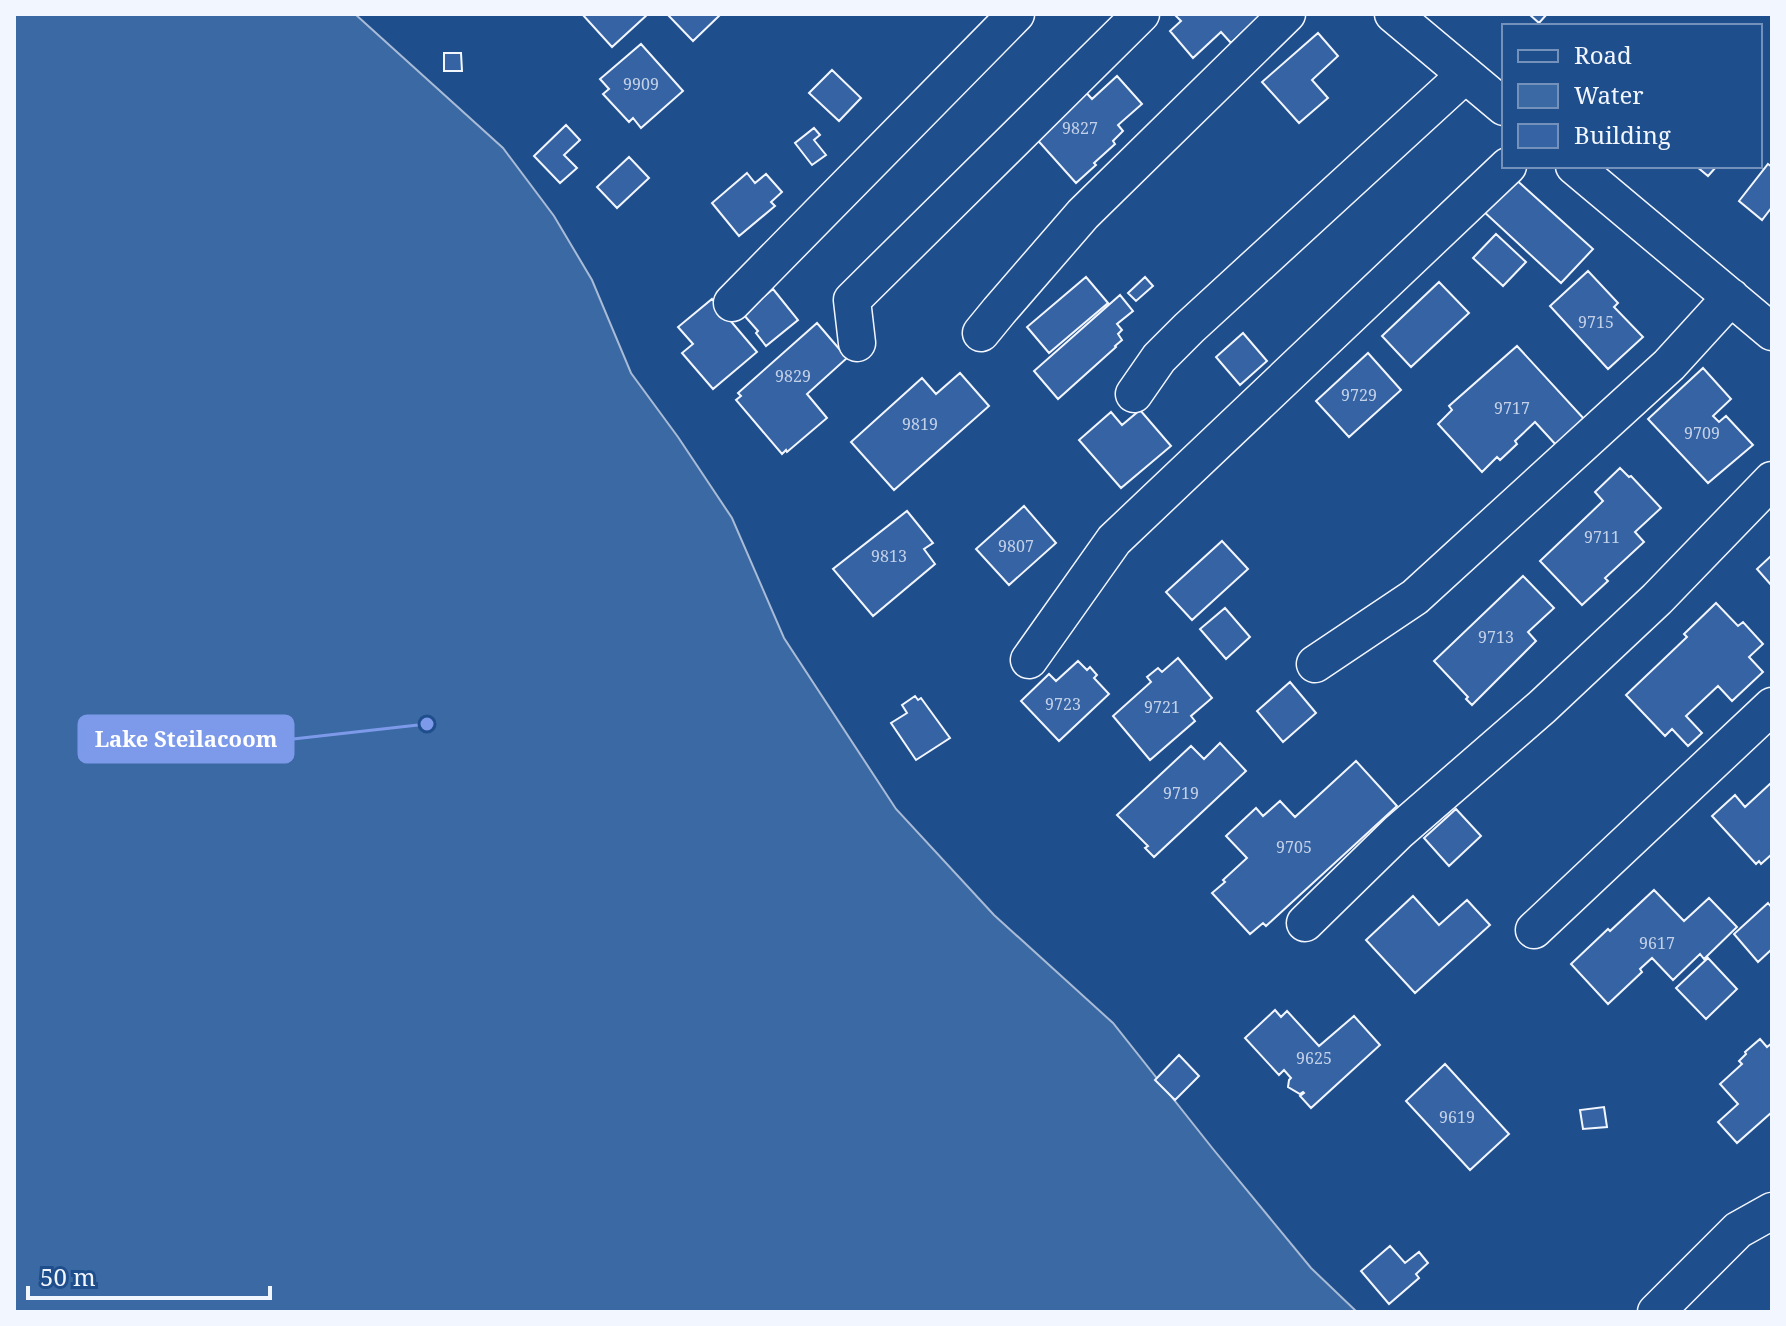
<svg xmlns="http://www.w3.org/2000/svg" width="1786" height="1326" viewBox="0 0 1786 1326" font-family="'Noto Serif',serif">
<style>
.water{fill:#3b69a3;stroke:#a8bbd7;stroke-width:2}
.building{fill:#3563a3;stroke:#f2f6ff;stroke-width:2}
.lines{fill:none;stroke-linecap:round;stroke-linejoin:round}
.minor-casing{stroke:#f2f6ff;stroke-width:39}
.minor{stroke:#1f4e8c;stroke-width:36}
.labels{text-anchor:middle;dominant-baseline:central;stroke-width:6;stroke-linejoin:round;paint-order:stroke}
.number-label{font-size:16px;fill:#c3d1e8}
.leader{fill:none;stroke:#7d9aea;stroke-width:3}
.callout-dot{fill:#7d9aea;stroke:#1f4e8c;stroke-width:3}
.callout{fill:#7d9aea;stroke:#7d9aea;stroke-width:3}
.callout-label{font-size:22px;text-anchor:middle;font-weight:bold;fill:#fff}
</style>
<rect width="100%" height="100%" fill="#1f4e8c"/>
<path class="water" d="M 14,14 L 355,14 L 503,148 L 554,216 L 592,280 L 631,373 L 678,437 L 732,518 L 784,638 L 896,809 L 994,915 L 1113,1023 L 1213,1149 L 1311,1268 L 1357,1312 L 14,1312 Z"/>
<path class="building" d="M 582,14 L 648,14 L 612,47 Z
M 667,14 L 721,14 L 693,41 Z
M 1178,14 L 1262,14 L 1231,43 L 1221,32 L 1193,58 L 1170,31 L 1181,21 L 1176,16 Z
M 1529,14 L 1547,14 L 1539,23 Z
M 1318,33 L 1338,56 L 1312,80 L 1328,98 L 1299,123 L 1262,82 Z
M 641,44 L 683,91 L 641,128 L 633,118 L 629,122 L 603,94 L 609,89 L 600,79 Z
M 444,53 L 461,53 L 462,71 L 444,71 Z
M 832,70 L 861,98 L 839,121 L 809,93 Z
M 1117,76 L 1142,104 L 1118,125 L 1123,131 L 1113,141 L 1115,144 L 1094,163 L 1096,165 L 1076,183 L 1033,135 L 1083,89 L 1092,99 Z
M 566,125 L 580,140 L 564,155 L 577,168 L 560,183 L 534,156 Z
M 814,128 L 820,135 L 814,140 L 826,155 L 812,165 L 795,143 Z
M 629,157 L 649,178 L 617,208 L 597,187 Z
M 1768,164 L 1772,167 L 1772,207 L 1762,220 L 1739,201 Z
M 1696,166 L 1717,166 L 1708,176 Z
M 747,173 L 755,183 L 766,174 L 782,192 L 771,202 L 775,206 L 739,236 L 712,203 Z
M 1513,177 L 1593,249 L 1561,283 L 1482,210 Z
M 1496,234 L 1526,262 L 1503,286 L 1473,258 Z
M 1588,271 L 1618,303 L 1614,307 L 1643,337 L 1608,369 L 1550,306 Z
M 1086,277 L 1108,303 L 1049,353 L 1027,327 Z
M 1145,277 L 1153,286 L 1136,301 L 1128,293 Z
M 1439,282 L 1469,313 L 1411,367 L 1382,336 Z
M 773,289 L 798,320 L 766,346 L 756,333 L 758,331 L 743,314 Z
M 1120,295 L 1133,311 L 1117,324 L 1122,330 L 1118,334 L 1122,340 L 1115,346 L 1116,347 L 1058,399 L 1034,371 Z
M 712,299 L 757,352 L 713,389 L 682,353 L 693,344 L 678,327 Z
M 817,323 L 847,358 L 807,394 L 827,418 L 787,452 L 786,450 L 782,454 L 736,400 L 741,396 L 738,393 Z
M 1243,333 L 1267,361 L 1240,385 L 1216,357 Z
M 1517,346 L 1585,420 L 1557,446 L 1535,422 L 1515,441 L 1517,444 L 1500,460 L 1497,457 L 1482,472 L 1438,424 L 1452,410 L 1449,406 Z
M 1368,353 L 1401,390 L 1349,437 L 1316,401 Z
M 1703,368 L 1731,399 L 1713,416 L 1719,422 L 1726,416 L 1753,445 L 1708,483 L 1648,419 Z
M 960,373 L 989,406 L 894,490 L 851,442 L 922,378 L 936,394 Z
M 1140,410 L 1171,446 L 1121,488 L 1079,440 L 1111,412 L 1122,425 Z
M 1620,468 L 1629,477 L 1631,476 L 1661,508 L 1635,532 L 1644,542 L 1605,578 L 1608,581 L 1582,605 L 1540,561 L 1603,501 L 1595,492 Z
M 1024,506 L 1056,543 L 1009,585 L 976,549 Z
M 907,511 L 933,543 L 924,549 L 935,564 L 873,616 L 833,569 Z
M 1222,541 L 1248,569 L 1192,620 L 1166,592 Z
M 1772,555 L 1772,586 L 1757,569 Z
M 1523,576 L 1554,608 L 1528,632 L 1536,641 L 1472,705 L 1466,699 L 1468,697 L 1434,661 Z
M 1716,603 L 1738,626 L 1743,622 L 1763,644 L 1749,657 L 1763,672 L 1732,701 L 1718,686 L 1686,716 L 1702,733 L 1688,746 L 1672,729 L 1665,736 L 1626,695 L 1687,637 L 1684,634 Z
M 1225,608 L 1250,637 L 1226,659 L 1200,629 Z
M 1178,658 L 1212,698 L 1191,716 L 1195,721 L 1150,760 L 1113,716 L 1151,682 L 1147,677 L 1158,668 L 1162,672 Z
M 1078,661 L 1087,670 L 1090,667 L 1097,675 L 1094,678 L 1109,694 L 1059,741 L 1021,701 L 1049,674 L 1056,681 Z
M 1290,682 L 1316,713 L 1283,742 L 1257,711 Z
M 915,696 L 918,700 L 921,698 L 950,738 L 916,760 L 891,723 L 907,713 L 902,705 Z
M 1220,743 L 1246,771 L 1154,857 L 1145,848 L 1148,846 L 1117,815 L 1191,746 L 1204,759 Z
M 1356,761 L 1397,806 L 1266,926 L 1263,923 L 1250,934 L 1212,893 L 1225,882 L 1223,880 L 1247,858 L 1226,836 L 1256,808 L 1263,816 L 1280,801 L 1295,817 Z
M 1772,782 L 1772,854 L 1761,864 L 1759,861 L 1756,864 L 1712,816 L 1735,795 L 1745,807 Z
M 1456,809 L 1481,836 L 1449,866 L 1424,838 Z
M 1654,890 L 1684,921 L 1709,898 L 1737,927 L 1704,959 L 1700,954 L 1673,980 L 1652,958 L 1640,969 L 1642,972 L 1608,1004 L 1571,964 L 1608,929 L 1610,931 Z
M 1413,896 L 1439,925 L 1467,900 L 1490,925 L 1415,993 L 1366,940 Z
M 1768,903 L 1772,908 L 1772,949 L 1758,962 L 1734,934 Z
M 1708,958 L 1737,989 L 1706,1019 L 1676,988 Z
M 1275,1010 L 1281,1017 L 1287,1011 L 1319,1046 L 1354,1016 L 1380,1045 L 1311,1108 L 1300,1096 L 1304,1093 L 1303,1092 L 1300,1094 L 1288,1087 L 1289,1080 L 1291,1078 L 1284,1070 L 1279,1075 L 1245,1038 Z
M 1760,1039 L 1767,1047 L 1772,1043 L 1772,1112 L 1737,1143 L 1718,1122 L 1738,1104 L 1720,1084 L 1742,1064 L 1739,1061 L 1746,1054 L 1745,1052 Z
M 1179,1055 L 1199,1076 L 1175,1100 L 1155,1080 Z
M 1445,1064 L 1509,1134 L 1470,1170 L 1406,1101 Z
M 1604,1107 L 1607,1127 L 1583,1129 L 1580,1110 Z
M 1390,1246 L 1405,1263 L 1419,1252 L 1428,1263 L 1416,1274 L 1419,1278 L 1389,1304 L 1361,1271 Z"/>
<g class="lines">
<g class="minor-casing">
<path id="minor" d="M 1393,14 L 1504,107
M 1574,166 L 1772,332
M 732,303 L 1016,14
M 981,333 L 999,311 L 1083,214 L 1287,14
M 857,343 L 852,300 L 1141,14
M 1134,394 L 1159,358 L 1189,328 L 1465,75
M 1029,660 L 1114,540 L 1508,166
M 1315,664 L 1415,597 L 1669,365 L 1731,297
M 1305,923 L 1398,832 L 1542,707 L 1657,599 L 1772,480
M 1534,930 L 1772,706
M 1656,1312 L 1738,1230 L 1772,1211"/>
</g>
<use href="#minor" class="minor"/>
</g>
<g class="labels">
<g class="number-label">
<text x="641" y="84">9909</text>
<text x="1080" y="128">9827</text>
<text x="1596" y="322">9715</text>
<text x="793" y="376">9829</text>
<text x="1359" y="395">9729</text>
<text x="1512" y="408">9717</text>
<text x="920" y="424">9819</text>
<text x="1702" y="433">9709</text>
<text x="1602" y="537">9711</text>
<text x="1016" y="546">9807</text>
<text x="889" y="556">9813</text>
<text x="1496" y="637">9713</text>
<text x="1063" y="704">9723</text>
<text x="1162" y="707">9721</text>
<text x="1181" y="793">9719</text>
<text x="1294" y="847">9705</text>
<text x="1657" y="943">9617</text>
<text x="1314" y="1058">9625</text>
<text x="1457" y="1117">9619</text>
</g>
</g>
<path class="leader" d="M427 724L293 739"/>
<circle class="callout-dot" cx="427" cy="724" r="8"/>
<rect class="callout" x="79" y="716" width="214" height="46" rx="8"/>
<g class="callout-label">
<text x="186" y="747">Lake Steilacoom</text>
</g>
<rect width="1786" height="1326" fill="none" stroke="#f2f6ff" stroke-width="32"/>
<rect x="1502" y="24" width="260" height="144" fill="#1f4e8c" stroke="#7391ba" stroke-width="2"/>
<rect x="1518" y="50" width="40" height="12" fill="#1f4e8c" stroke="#7391ba" stroke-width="2"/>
<text x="1574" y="64" font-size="24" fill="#f2f6ff">Road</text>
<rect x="1518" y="84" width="40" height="24" fill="#3b69a3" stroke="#7391ba" stroke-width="2"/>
<text x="1574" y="104" font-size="24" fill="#f2f6ff">Water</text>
<rect x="1518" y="124" width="40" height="24" fill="#3563a3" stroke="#7391ba" stroke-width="2"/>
<text x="1574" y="144" font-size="24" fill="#f2f6ff">Building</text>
<path d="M28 1286v12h242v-12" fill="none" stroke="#f2f6ff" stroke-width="4"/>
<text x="40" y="1286" font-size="24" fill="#f2f6ff" stroke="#1f4e8c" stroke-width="6" paint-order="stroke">50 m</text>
</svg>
